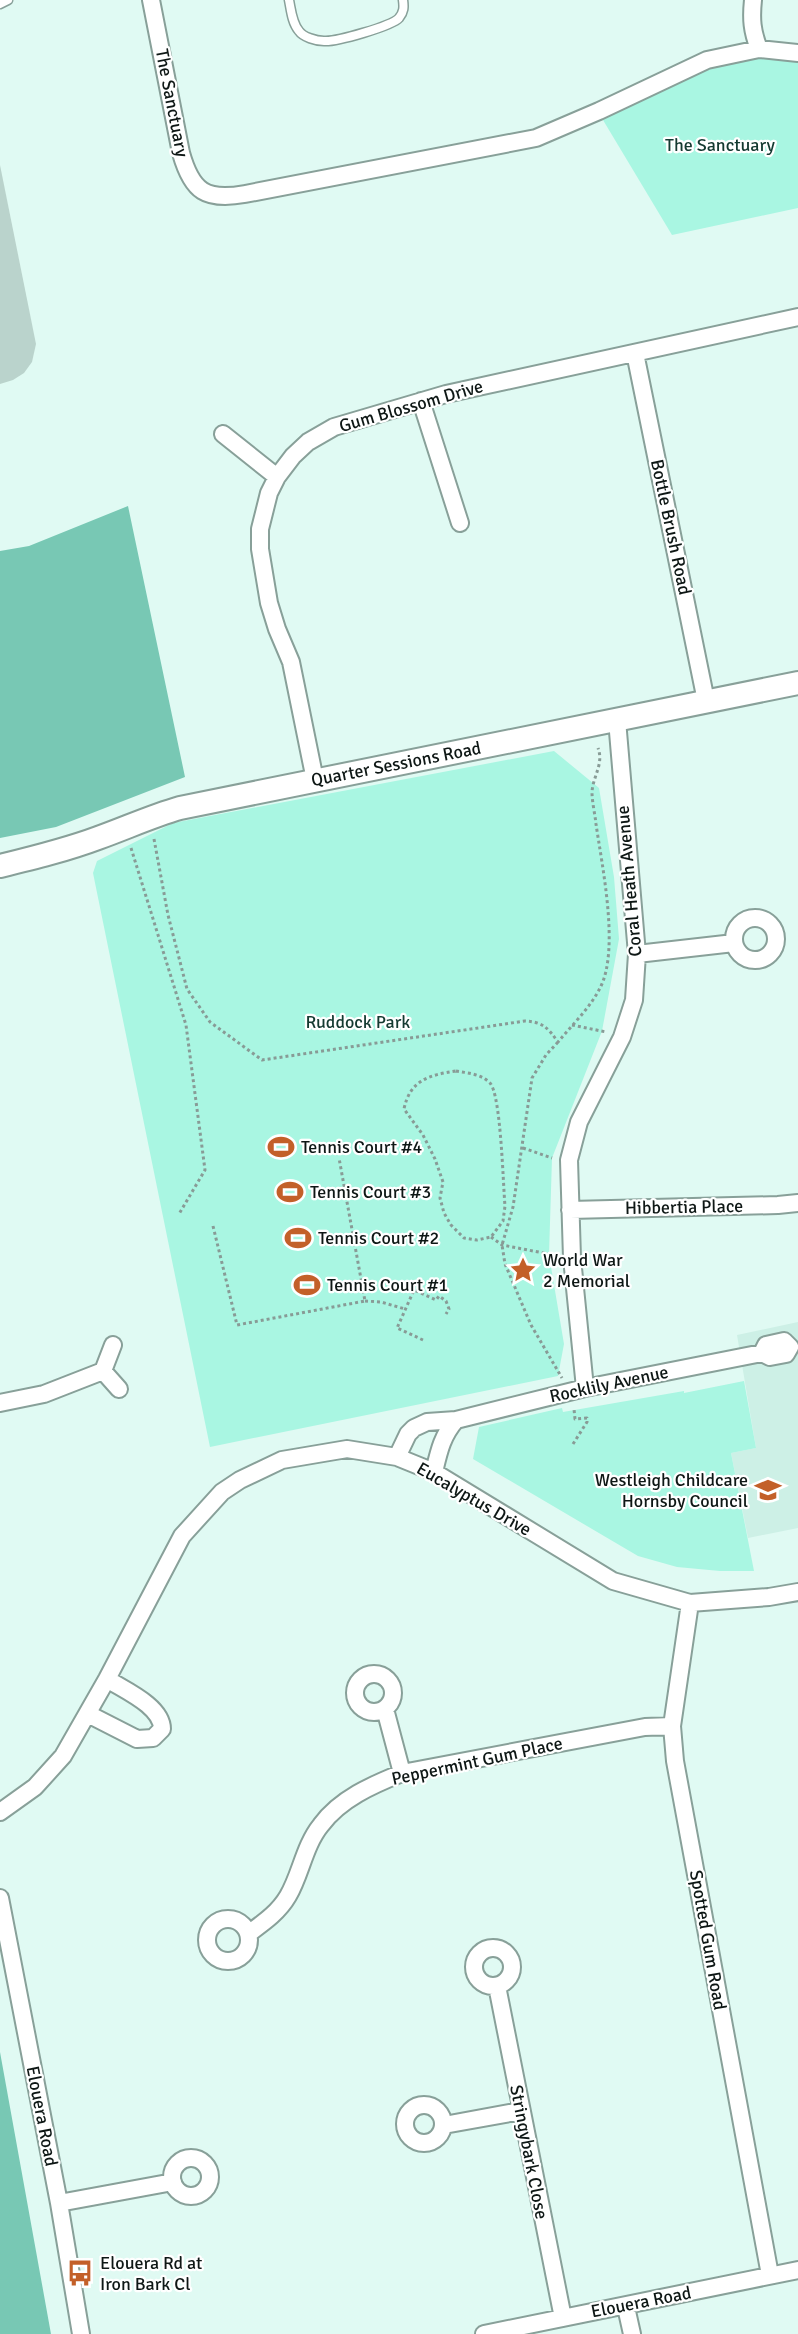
<svg xmlns="http://www.w3.org/2000/svg" width="798" height="2334" viewBox="0 0 798 2334" font-family="Signika,sans-serif">
<style>
.built{fill:#cdf0e6}
.green{fill:#a9f6e2}
.forest{fill:#78c8b4}
.building{fill:#bad3cc}
.lines{fill:none;stroke-linecap:round;stroke-linejoin:round}
.service-casing{stroke:#88a099;stroke-width:11}
.minor-casing{stroke:#88a099;stroke-width:20}
.secondary-casing{stroke:#88a099;stroke-width:26}
.path{stroke:#889b96;stroke-width:3;stroke-dasharray:3 3;stroke-linecap:butt}
.service{stroke:#fff;stroke-width:8}
.minor{stroke:#fff;stroke-width:16}
.secondary{stroke:#fff;stroke-width:22}
.labels{text-anchor:middle;dominant-baseline:central;stroke-width:4.5;stroke-linejoin:round;paint-order:stroke}
.street-label{font-size:18px;fill:#0e1715;stroke:#fff}
.park-label{font-size:18px;fill:#143a31;stroke:#fff}
.poi-label{font-size:18px;fill:#0e1715;stroke:#fff;text-anchor:start}
</style>
<rect width="100%" height="100%" fill="#e0faf3"/>
<path class="built" d="M 798,1322 L 798,1528 L 748,1538 L 731,1453 L 756,1448 L 737,1335 Z"/>
<path class="green" d="M 742,56 L 798,60 L 798,208 L 672,235 L 600,115 L 704,67 Z
M 554,751 L 599,788 L 614,877 L 619,939 L 602,1031 L 552,1158 L 549,1255 L 564,1344 L 558,1376 L 210,1447 L 93,873 L 97,861 L 173,823 Z
M 744,1381 L 756,1448 L 731,1453 L 754,1571 L 720,1571 L 677,1567 L 638,1556 L 473,1459 L 479,1427 L 562,1408 L 563,1412 L 684,1391 L 684,1393 Z"/>
<path class="forest" d="M 128,506 L 185,777 L 56,827 L 0,838 L 0,551 L 29,546 Z
M 0,2052 L 51,2334 L 0,2334 Z"/>
<path class="building" d="M 0,165 L 36,344 L 32,362 L 24,373 L 13,380 L 0,384 Z"/>
<g class="lines">
<g class="service-casing">
<path id="service" d="M 289,0 C 291,10 292,23 299,31 C 303,37 316,41 324,41 C 336,42 392,26 399,18 C 404,12 404,7 403,0
M 0,4 L 8,0"/>
</g>
<g class="minor-casing">
<path id="minor" d="M 151,0 L 181,153 C 192,192 206,201 245,194 L 536,138 L 599,111 L 707,60 L 759,49 L 798,53
M 753,0 C 751,19 752,31 759,49
M 635,353 L 706,701
M 421,401 L 460,523
M 223,434 L 277,477
M 315,780 L 291,662 L 277,629 L 269,603 L 260,549 L 260,529 L 269,493 L 277,477 L 293,456 L 308,442 L 334,427 L 446,394 L 798,317
M734 939a21 21 0 1 1 42 0a21 21 0 1 1-42 0Z
M 637,954 L 734,943
M 570,1210 L 778,1205 L 798,1203
M 103,1371 L 119,1389
M 585,1388 L 572,1258 L 569,1160 L 579,1122 L 622,1037 L 634,1000 L 637,954 L 617,720
M 0,1403 L 44,1394 L 103,1371 L 113,1345
M 397,1457 L 408,1434 L 414,1428 L 427,1422 L 456,1420 L 585,1388 L 762,1353 L 770,1357 L 786,1354 L 790,1347 L 784,1341 L 766,1345 L 762,1353
M 434,1472 C 439,1451 442,1436 456,1420
M 690,1603 L 672,1726 L 675,1761 L 770,2275
M355 1693a19 19 0 1 1 38 0a19 19 0 1 1-38 0Z
M 385,1709 L 402,1773
M 88,1714 L 137,1739 L 153,1738 L 162,1729 C 162,1706 124,1690 107,1679
M 0,1812 L 35,1787 L 63,1756 L 107,1679 L 182,1536 L 222,1492 L 240,1480 L 282,1460 L 347,1449 L 397,1457 L 434,1472 L 613,1581 L 690,1603 L 769,1597 L 798,1592
M 0,1898 L 59,2203 L 81,2334
M207 1940a21 21 0 1 1 42 0a21 21 0 1 1-42 0Z
M 248,1934 C 263,1923 278,1913 288,1896 C 301,1874 304,1846 321,1825 C 340,1799 372,1785 402,1773 L 645,1727 L 672,1726
M474 1967a19 19 0 1 1 38 0a19 19 0 1 1-38 0Z
M 497,1986 L 563,2318
M405 2124a19 19 0 1 1 38 0a19 19 0 1 1-38 0Z
M 444,2125 L 521,2111
M172 2177a19 19 0 1 1 38 0a19 19 0 1 1-38 0Z
M 59,2203 L 173,2182
M 626,2307 L 632,2334
M 484,2334 L 798,2270"/>
</g>
<g class="secondary-casing">
<path id="secondary" d="M 0,866 C 33,858 66,850 98,838 C 126,828 152,816 180,808 L 798,683"/>
</g>
<path class="path" d="M 154,839 L 168,915 L 187,989 L 210,1022 L 262,1060 L 525,1021 C 543,1022 548,1028 558,1042 C 572,1025 590,1008 600,988 C 620,950 602,866 596,824 C 595,814 592,802 592,792 C 593,776 604,764 598,748
M 131,848 L 186,1025 L 205,1170 L 179,1214
M 572,1025 L 606,1032
M 558,1042 L 546,1055 L 532,1078 L 513,1207 L 502,1245 L 505,1264 L 531,1325 L 562,1378
M 456,1071 C 468,1073 481,1074 490,1083 C 501,1095 503,1184 505,1206 L 503,1221 L 491,1237 L 477,1240 L 464,1238 L 451,1225 L 444,1213 L 440,1198 L 443,1182 L 435,1159 L 423,1135 L 404,1109 C 410,1080 429,1075 456,1071 Z
M 523,1148 L 552,1158
M 213,1226 L 237,1325 L 365,1301 L 339,1158
M 491,1237 L 502,1245 L 554,1255
M 365,1301 L 381,1302 L 405,1309
M 423,1340 L 397,1328 L 414,1290 L 436,1300 L 439,1296 L 446,1301 L 449,1309 L 446,1314
M 573,1444 L 587,1422 L 587,1418 L 575,1419 L 574,1409"/>
<use href="#service" class="service"/>
<use href="#minor" class="minor"/>
<use href="#secondary" class="secondary"/>
</g>
<defs>
<g id="stadium-bare" transform="scale(2.07)"><path d="M0-5a6.5 5 0 1 0 0 10a6.5 5 0 1 0 0-10ZM-3.5-1.8h7v3.6h-7Z" fill="#c36029" stroke="#fff" stroke-width="2.5" paint-order="stroke"/></g>
<g id="sight-bare" transform="scale(2.07)"><path d="M0-6L1.8-2.2L6-1.7L2.9 1.2L3.7 5.4L0 3.3L-3.7 5.4L-2.9 1.2L-6-1.7L-1.8-2.2Z" fill="#c36029" stroke="#fff" stroke-width="2.5" paint-order="stroke"/></g>
<g id="school-bare" transform="scale(2.07)"><path d="M0-5L7-2L0 1L-7-2ZM-4 1L0 2.5L4 1V4Q0 6-4 4Z" fill="#c36029" stroke="#fff" stroke-width="2.5" paint-order="stroke"/></g>
<g id="bus-bare" transform="scale(2.07)"><path d="M-5-6H5V4H4V6H2V4H-2V6H-4V4H-5ZM-3.5-4V0h7V-4ZM-3.5 1.2v1.5H-2V1.2ZM2 1.2v1.5H3.5V1.2Z" fill="#c36029" stroke="#fff" stroke-width="2.5" paint-order="stroke"/></g>
</defs>
<g fill-rule="evenodd">
<use href="#stadium-bare" x="281" y="1147"/>
<use href="#stadium-bare" x="290" y="1192"/>
<use href="#stadium-bare" x="298" y="1238"/>
<use href="#sight-bare" x="523" y="1270"/>
<use href="#stadium-bare" x="307" y="1285"/>
<use href="#school-bare" x="768" y="1490"/>
<use href="#bus-bare" x="80" y="2273"/>
</g>
<g class="labels">
<g class="street-label">
<text transform="translate(172 103) rotate(79)">The Sanctuary</text>
<text transform="translate(411 406) rotate(-16)">Gum Blossom Drive</text>
<text transform="translate(671 527) rotate(78)">Bottle Brush Road</text>
<text transform="translate(396 764) rotate(-11)">Quarter Sessions Road</text>
<text transform="translate(629 881) rotate(-95)">Coral Heath Avenue</text>
<text transform="translate(684 1207) rotate(-1)">Hibbertia Place</text>
<text transform="translate(609 1384) rotate(-12)">Rocklily Avenue</text>
<text transform="translate(474 1499) rotate(30)">Eucalyptus Drive</text>
<text transform="translate(477 1761) rotate(-12)">Peppermint Gum Place</text>
<text transform="translate(708 1940) rotate(80)">Spotted Gum Road</text>
<text transform="translate(42 2116) rotate(79)">Elouera Road</text>
<text transform="translate(529 2152) rotate(79)">Stringybark Close</text>
<text transform="translate(641 2302) rotate(-11)">Elouera Road</text>
</g>
<g class="park-label">
<text x="720" y="145">The Sanctuary</text>
<text x="358" y="1022">Ruddock Park</text>
</g>
<g class="poi-label">
<text x="301" y="1147">Tennis Court #4</text>
<text x="310" y="1192">Tennis Court #3</text>
<text x="318" y="1238">Tennis Court #2</text>
<text x="543" y="1260">World War<tspan x="543" dy="21">2 Memorial</tspan></text>
<text x="327" y="1285">Tennis Court #1</text>
<text x="748" y="1480" text-anchor="end">Westleigh Childcare<tspan x="748" dy="21">Hornsby Council</tspan></text>
<text x="100" y="2263">Elouera Rd at<tspan x="100" dy="21">Iron Bark Cl</tspan></text>
</g>
</g>
</svg>
